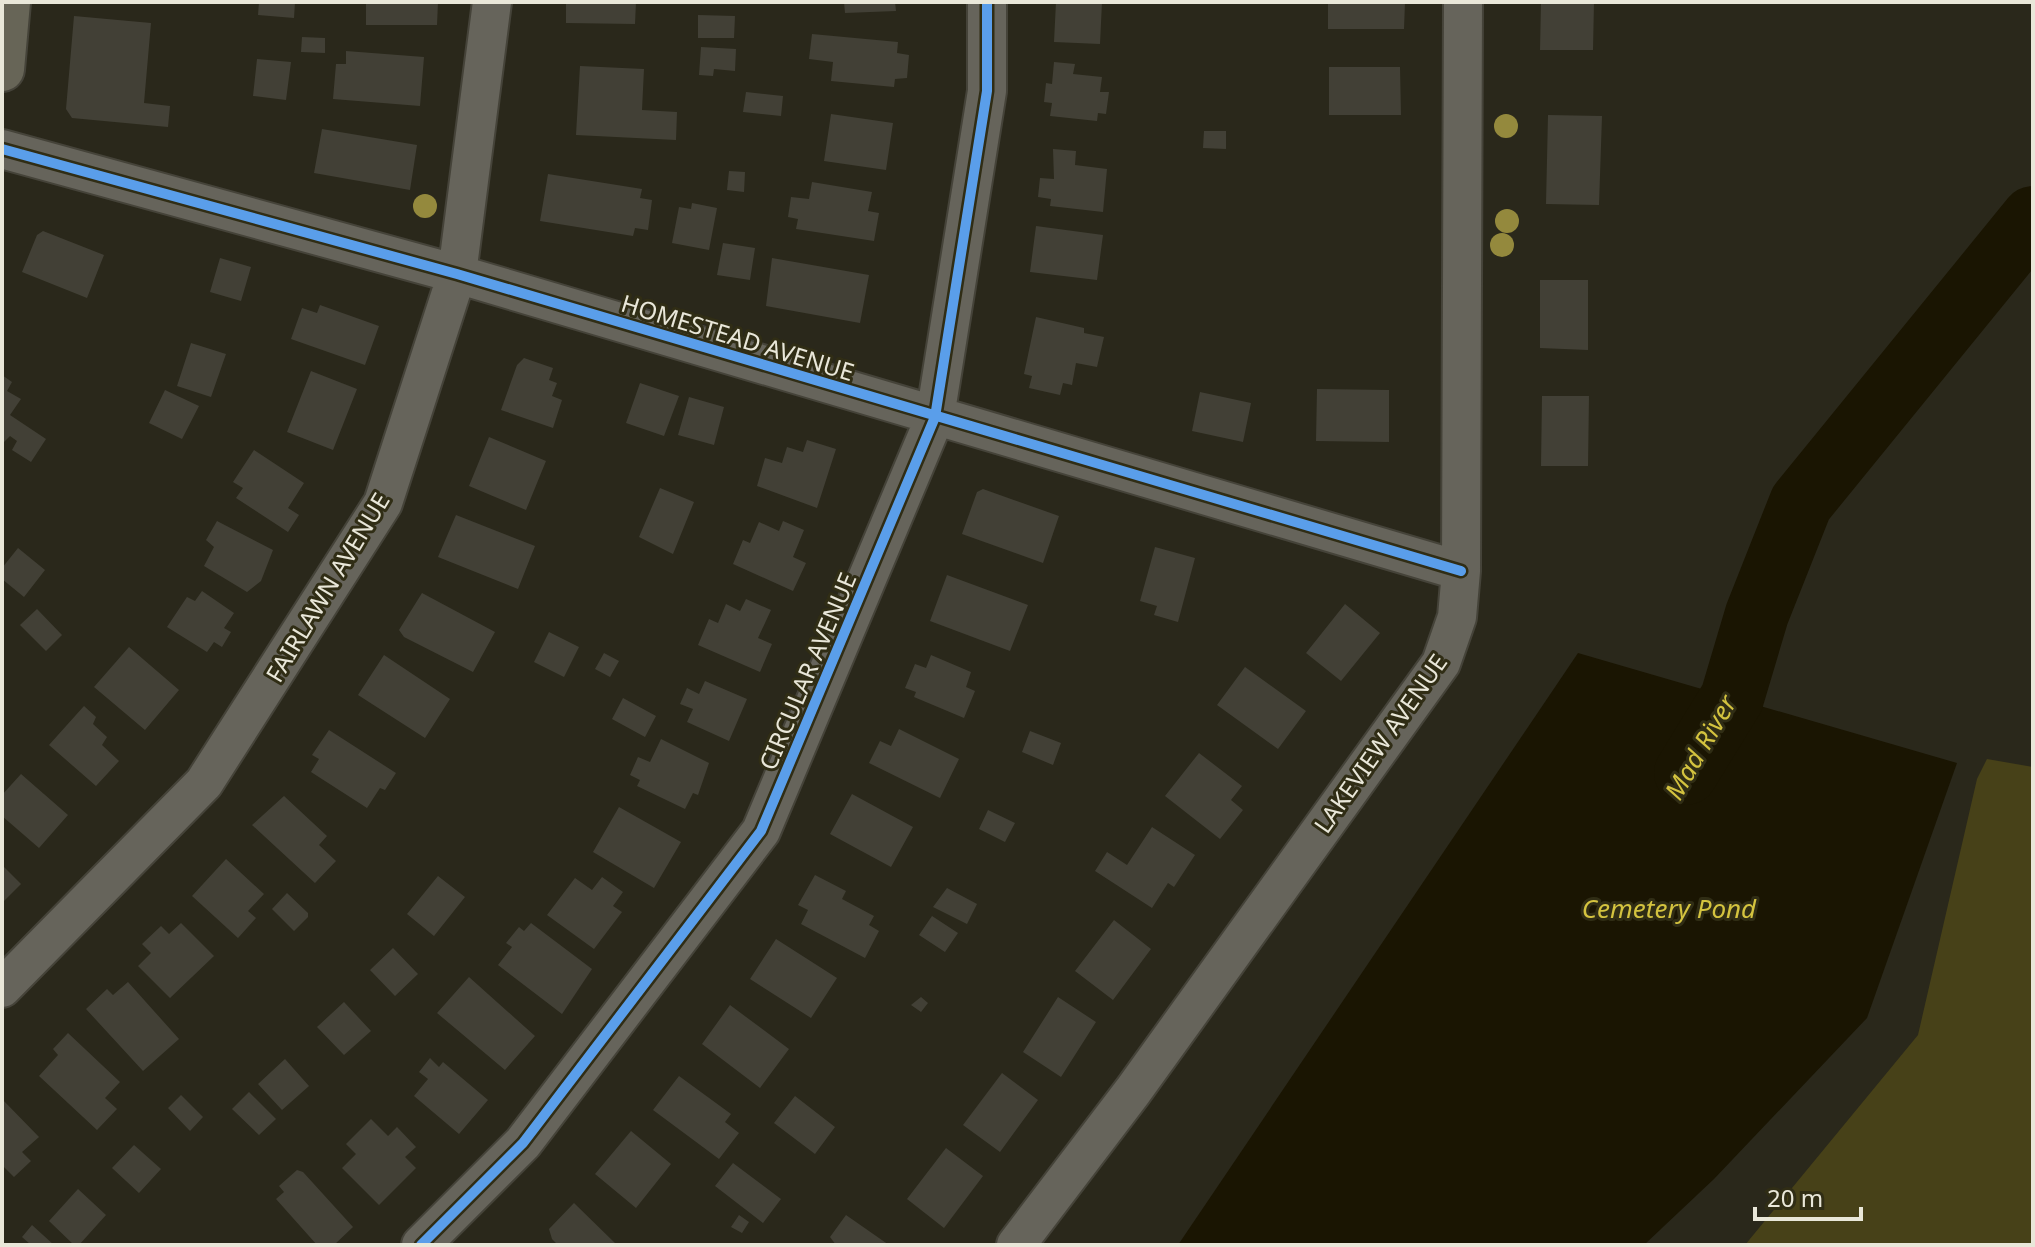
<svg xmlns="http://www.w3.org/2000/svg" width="2035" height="1247" viewBox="0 0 2035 1247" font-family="'Noto Sans',sans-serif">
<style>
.green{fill:#474118}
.water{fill:#1a1502}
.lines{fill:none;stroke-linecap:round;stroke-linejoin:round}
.river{stroke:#1a1502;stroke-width:64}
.building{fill:#424036}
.minor-casing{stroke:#454339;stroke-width:42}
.major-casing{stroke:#454339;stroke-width:48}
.minor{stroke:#66645b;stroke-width:38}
.major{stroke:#676557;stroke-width:44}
.cycleway-casing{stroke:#302d15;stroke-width:15}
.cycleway{stroke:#5a9eea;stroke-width:10}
.tree{fill:#94893d}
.labels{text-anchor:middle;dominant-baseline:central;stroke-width:6;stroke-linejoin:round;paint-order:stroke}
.street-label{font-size:24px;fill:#e9e7d9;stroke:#302d15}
.water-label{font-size:26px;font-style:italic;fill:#d4c33f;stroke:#302d15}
</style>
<rect width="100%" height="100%" fill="#2a281b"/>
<path class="green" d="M 1987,759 L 2033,767 L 2033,1245 L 1745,1245 L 1918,1035 L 1977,779 Z"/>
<path class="water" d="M 1578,653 L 1957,763 L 1867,1018 L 1714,1179 L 1644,1245 L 1178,1245 Z"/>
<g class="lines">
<path class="river" d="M 1686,773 L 1732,698 L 1757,614 L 1801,503 L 2033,218"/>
</g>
<path class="building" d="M 259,2 L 295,2 L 294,18 L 258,15 Z
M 366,2 L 438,2 L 437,25 L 366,25 Z
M 566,2 L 636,2 L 635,24 L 566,23 Z
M 844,2 L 895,2 L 896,11 L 845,13 Z
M 1056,2 L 1102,2 L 1100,44 L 1054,42 Z
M 1328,2 L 1405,2 L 1404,29 L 1328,29 Z
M 1541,2 L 1594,2 L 1593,50 L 1540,50 Z
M 698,15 L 735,16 L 734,38 L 698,38 Z
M 74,16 L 151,23 L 144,103 L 170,106 L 168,127 L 72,118 L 66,109 Z
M 812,34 L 898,42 L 897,53 L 909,55 L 907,78 L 895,79 L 894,87 L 831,81 L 833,62 L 809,59 Z
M 302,37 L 325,38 L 325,53 L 301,52 Z
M 701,47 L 736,49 L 735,71 L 714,69 L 713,76 L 699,75 Z
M 346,51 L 424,57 L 420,106 L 333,99 L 336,64 L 346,64 Z
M 257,59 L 291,62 L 286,100 L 253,96 Z
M 1054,62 L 1075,64 L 1073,74 L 1102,77 L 1100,92 L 1109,92 L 1106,114 L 1098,113 L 1097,121 L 1050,116 L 1052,103 L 1044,102 L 1046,83 L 1052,84 Z
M 580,66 L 644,69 L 642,110 L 677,112 L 676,140 L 576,135 Z
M 1329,67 L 1400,67 L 1401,115 L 1329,115 Z
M 746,92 L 783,96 L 781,116 L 743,112 Z
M 831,114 L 893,123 L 886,170 L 824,161 Z
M 1548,115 L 1602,116 L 1599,205 L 1546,204 Z
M 322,129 L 417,145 L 410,190 L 314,173 Z
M 1204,131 L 1226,131 L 1226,149 L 1203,148 Z
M 1053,149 L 1076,151 L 1075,165 L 1107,169 L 1103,212 L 1050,206 L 1051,199 L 1038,197 L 1040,178 L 1054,179 Z
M 729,171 L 745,172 L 744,192 L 727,190 Z
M 548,174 L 642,189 L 640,198 L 652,200 L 648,230 L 635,228 L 633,236 L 540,221 Z
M 812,182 L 872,192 L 868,211 L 879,213 L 874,241 L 796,229 L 798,219 L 788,217 L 791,197 L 809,199 Z
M 692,203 L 717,208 L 709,250 L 672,243 L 679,207 L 691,209 Z
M 1036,226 L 1103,235 L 1097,280 L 1030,272 Z
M 43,231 L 104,255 L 87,298 L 22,272 L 37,235 Z
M 723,243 L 755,248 L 750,280 L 717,275 Z
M 220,258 L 251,267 L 241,301 L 210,292 Z
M 772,258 L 869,275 L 860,323 L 766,306 Z
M 1540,280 L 1588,280 L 1588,350 L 1540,348 Z
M 320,305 L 379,326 L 365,365 L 291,339 L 302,308 L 317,313 Z
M 1036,317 L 1084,328 L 1084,333 L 1104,337 L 1097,367 L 1076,363 L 1072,385 L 1063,383 L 1060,395 L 1029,388 L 1032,376 L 1024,374 Z
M 191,343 L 226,354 L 211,397 L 177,386 Z
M 524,358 L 553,368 L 549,380 L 557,383 L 552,396 L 562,400 L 553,428 L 501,410 L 517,365 Z
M 311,371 L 357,389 L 333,450 L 287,432 Z
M 2,375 L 12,382 L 7,391 L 21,399 L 10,415 L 46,439 L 31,462 L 12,450 L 17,441 L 10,436 L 2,444 Z
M 640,383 L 679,396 L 664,436 L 626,423 Z
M 1317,389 L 1389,390 L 1389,442 L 1316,441 Z
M 165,390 L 199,406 L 182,439 L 149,423 Z
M 1200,392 L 1251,403 L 1243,442 L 1192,431 Z
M 1542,396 L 1589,396 L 1588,466 L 1541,466 Z
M 689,397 L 724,407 L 714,445 L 678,435 Z
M 489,437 L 546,461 L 526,510 L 469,486 Z
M 807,440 L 836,449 L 817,508 L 757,486 L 765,458 L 782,463 L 787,447 L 803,452 Z
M 254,450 L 304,483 L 288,508 L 299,515 L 288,532 L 236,498 L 243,488 L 233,482 Z
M 660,488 L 694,502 L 673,554 L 639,537 Z
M 983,489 L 1059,516 L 1043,563 L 962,534 L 977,492 Z
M 456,515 L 535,546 L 518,589 L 438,557 Z
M 217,521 L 273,550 L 261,581 L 247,592 L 204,566 L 214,547 L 206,540 Z
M 783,521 L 804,530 L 793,557 L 806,563 L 793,591 L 733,564 L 743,540 L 750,543 L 759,522 L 779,531 Z
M 1155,547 L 1195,558 L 1178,622 L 1154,615 L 1157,606 L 1140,601 Z
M 18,548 L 45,570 L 24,597 L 2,579 L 2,568 Z
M 947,575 L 1028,605 L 1010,651 L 930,621 Z
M 202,591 L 234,613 L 224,628 L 231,632 L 222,647 L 214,642 L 207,652 L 167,627 L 187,597 L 195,601 Z
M 422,593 L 495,632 L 473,672 L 404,637 L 399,630 Z
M 746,599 L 771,610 L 758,638 L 772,644 L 760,672 L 698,645 L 709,619 L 718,623 L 726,604 L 740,611 Z
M 1345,604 L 1380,633 L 1341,681 L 1306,653 Z
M 37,609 L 62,635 L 46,651 L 20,625 Z
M 549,632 L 579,647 L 564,677 L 534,662 Z
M 129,647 L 179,690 L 145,730 L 94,687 Z
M 604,653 L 619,661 L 610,677 L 595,669 Z
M 384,655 L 450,699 L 425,738 L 358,695 Z
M 931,655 L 971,672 L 966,687 L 975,691 L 964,718 L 914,697 L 916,692 L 905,688 L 915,664 L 926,668 Z
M 1245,667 L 1306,711 L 1278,749 L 1217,705 Z
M 705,681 L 747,699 L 729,741 L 687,722 L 693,709 L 680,704 L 687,688 L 699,694 Z
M 623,698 L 656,716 L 645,737 L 612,719 Z
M 84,706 L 96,717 L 93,724 L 107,737 L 102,745 L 119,761 L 96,786 L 49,745 Z
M 899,729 L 959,759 L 940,798 L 869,763 L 880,741 L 891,746 Z
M 329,730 L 396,773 L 385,790 L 380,788 L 367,808 L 311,772 L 319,759 L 312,755 Z
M 1030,731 L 1061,743 L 1053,765 L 1022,752 Z
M 661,739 L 709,763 L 698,795 L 693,793 L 685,809 L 637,786 L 640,780 L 630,775 L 638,757 L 650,762 Z
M 1199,753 L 1242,786 L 1231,800 L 1243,810 L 1220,839 L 1165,796 Z
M 21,774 L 68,815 L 39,848 L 2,816 L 2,795 Z
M 852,794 L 913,827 L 891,867 L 830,834 Z
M 284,796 L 327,836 L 319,845 L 336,861 L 315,883 L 252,825 Z
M 619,807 L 681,842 L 654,888 L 593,852 Z
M 988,810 L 1015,823 L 1005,842 L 979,829 Z
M 1152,827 L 1195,855 L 1174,887 L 1168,883 L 1152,908 L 1095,871 L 1107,852 L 1127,865 Z
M 226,859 L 264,894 L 248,911 L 256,918 L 238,938 L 192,896 Z
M 2,865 L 21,884 L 2,903 Z
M 815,875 L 846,891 L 842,899 L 874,916 L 869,925 L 879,931 L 865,958 L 801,924 L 808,910 L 798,905 Z
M 438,876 L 465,897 L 434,936 L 407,914 Z
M 602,877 L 623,892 L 613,906 L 622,912 L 594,949 L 547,915 L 575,878 L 592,890 Z
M 947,888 L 977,904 L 967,924 L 933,907 Z
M 287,893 L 308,913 L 308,917 L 294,931 L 272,909 Z
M 932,916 L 958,933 L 945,952 L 919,935 Z
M 1114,920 L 1151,949 L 1113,1000 L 1075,971 Z
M 181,923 L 214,956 L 170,998 L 138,966 L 151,953 L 142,944 L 161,926 L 169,934 Z
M 531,923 L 592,969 L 562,1014 L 498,965 L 512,947 L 506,943 L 519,927 L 524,931 Z
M 776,939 L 837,978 L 811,1018 L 750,979 Z
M 393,948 L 418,974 L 395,996 L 370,970 Z
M 469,977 L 535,1036 L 505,1070 L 437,1013 Z
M 128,982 L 179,1039 L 143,1071 L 86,1009 L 107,989 L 113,995 Z
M 921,997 L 928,1003 L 921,1012 L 911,1005 Z
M 1058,997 L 1096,1022 L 1061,1077 L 1023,1052 Z
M 344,1002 L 371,1031 L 344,1055 L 317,1027 Z
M 730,1005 L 789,1049 L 760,1088 L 702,1044 Z
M 68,1033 L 120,1082 L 105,1098 L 117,1109 L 97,1130 L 39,1076 L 58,1055 L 53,1049 Z
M 430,1058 L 439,1067 L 443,1062 L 488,1100 L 459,1134 L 414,1096 L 428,1079 L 419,1072 Z
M 285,1059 L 309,1086 L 282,1110 L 258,1084 Z
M 1002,1073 L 1038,1100 L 1000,1152 L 963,1125 Z
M 679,1076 L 731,1114 L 725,1122 L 739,1133 L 719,1159 L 653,1110 Z
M 249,1092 L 276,1119 L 259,1135 L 232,1109 Z
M 181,1095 L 203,1117 L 190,1131 L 168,1108 Z
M 795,1096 L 835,1127 L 815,1154 L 774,1123 Z
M 2,1099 L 39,1137 L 22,1152 L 31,1161 L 14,1177 L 2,1165 Z
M 371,1119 L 388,1136 L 397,1127 L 416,1147 L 405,1157 L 416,1168 L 379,1205 L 342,1168 L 356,1154 L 346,1144 Z
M 631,1131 L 671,1164 L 636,1208 L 595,1174 Z
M 134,1145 L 161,1169 L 139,1193 L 112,1168 Z
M 946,1148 L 983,1176 L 944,1228 L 907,1199 Z
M 733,1163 L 781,1199 L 763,1223 L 715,1186 Z
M 297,1170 L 303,1172 L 353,1227 L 334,1245 L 317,1245 L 276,1199 L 284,1192 L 279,1186 Z
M 78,1189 L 106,1215 L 79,1245 L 74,1245 L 49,1221 Z
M 574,1203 L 617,1245 L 558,1245 L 552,1239 L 549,1229 Z
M 739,1215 L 749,1222 L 742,1233 L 731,1227 Z
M 846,1215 L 889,1245 L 836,1245 L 830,1237 Z
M 32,1225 L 54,1245 L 31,1245 L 22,1237 Z"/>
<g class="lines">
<g class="minor-casing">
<path id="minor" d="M 2,149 L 457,274 L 1461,571
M 2,988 L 204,783 L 383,503 L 457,274 L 492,2
M 421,1245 L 523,1143 L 761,831 L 935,417 L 987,91 L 987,2
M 1016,1245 L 1133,1091 L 1441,663 L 1457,617 L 1461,571 L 1463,2"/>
</g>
<g class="major-casing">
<path id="major" d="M 2,69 L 8,2"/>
</g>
<use href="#minor" class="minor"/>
<use href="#major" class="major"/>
<g class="cycleway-casing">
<path id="cycleway" d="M 2,149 L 457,274 L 1461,571
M 421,1245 L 523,1143 L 761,831 L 935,417 L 987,91 L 987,2"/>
</g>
<use href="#cycleway" class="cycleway"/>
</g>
<g class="tree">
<circle cx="1506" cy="126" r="12"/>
<circle cx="425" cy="206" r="12"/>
<circle cx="1507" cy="221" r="12"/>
<circle cx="1502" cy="245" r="12"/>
</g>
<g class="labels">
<g class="street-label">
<text transform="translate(738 337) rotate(17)">HOMESTEAD AVENUE</text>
<text transform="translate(327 587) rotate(-59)">FAIRLAWN AVENUE</text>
<text transform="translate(807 671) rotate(-67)">CIRCULAR AVENUE</text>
<text transform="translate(1380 743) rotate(-55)">LAKEVIEW AVENUE</text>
</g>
<g class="water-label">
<text transform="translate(1700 747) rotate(-60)">Mad River</text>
<text x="1669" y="908">Cemetery Pond</text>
</g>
</g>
<rect width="2035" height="1247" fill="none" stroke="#e9e7d9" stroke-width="8"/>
<path d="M1755 1207v12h106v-12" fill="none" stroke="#e9e7d9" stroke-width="4"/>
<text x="1767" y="1207" font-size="24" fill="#e9e7d9" stroke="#302d15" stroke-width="6" paint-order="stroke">20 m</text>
</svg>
